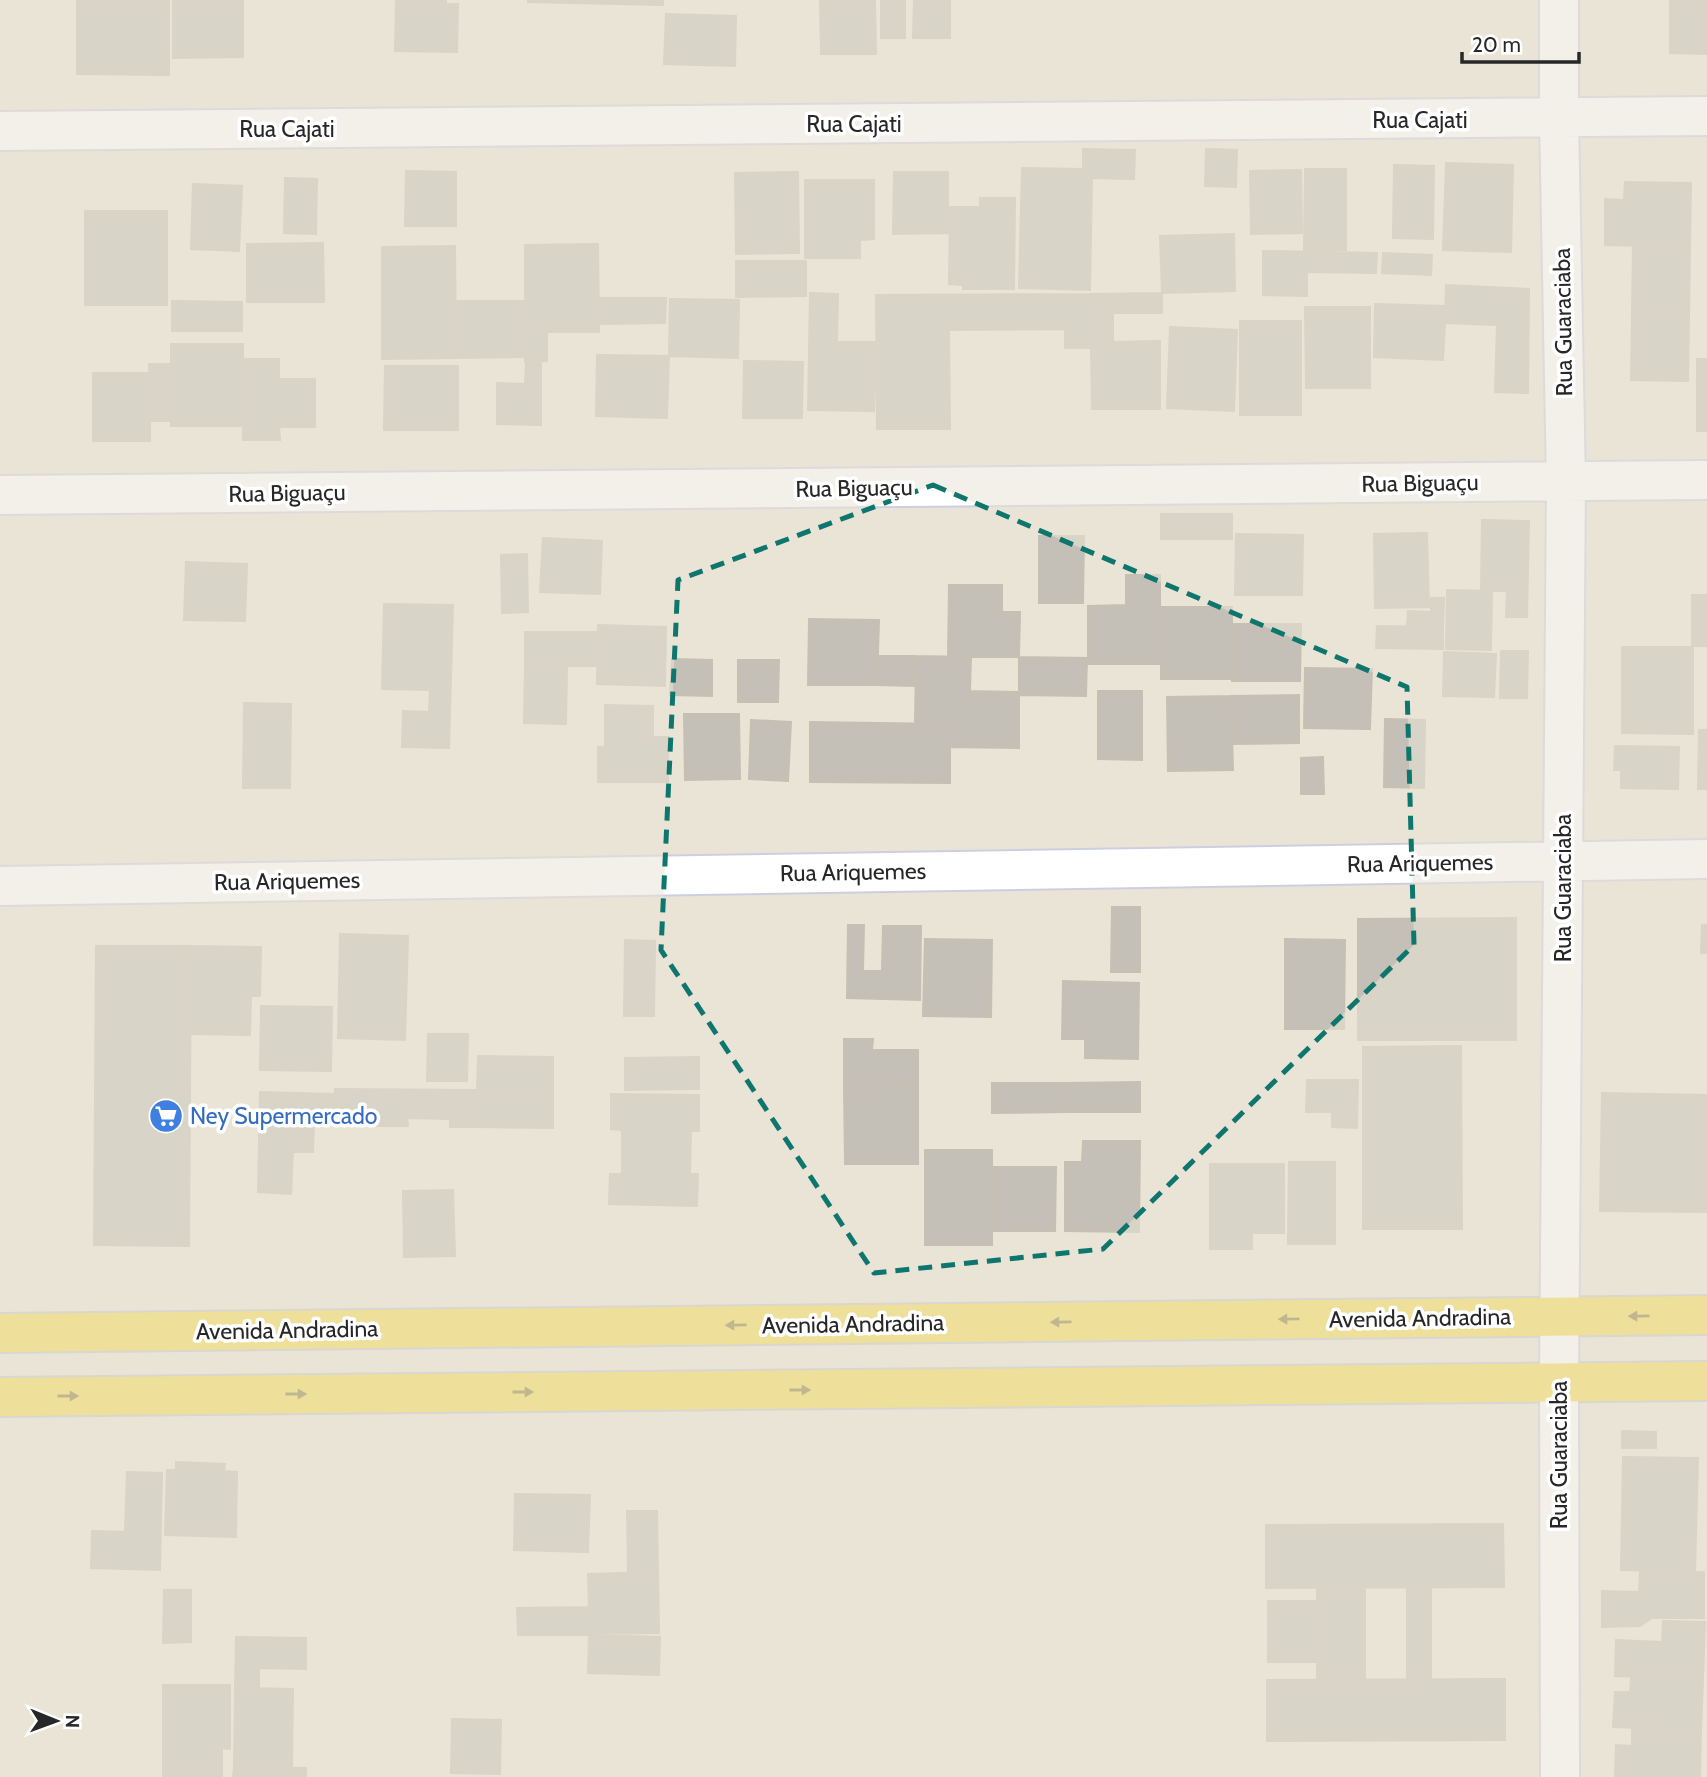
<svg xmlns="http://www.w3.org/2000/svg" width="1707" height="1777" viewBox="0 0 1707 1777" font-family="Cabin,sans-serif">
<style>
.building{fill:#c5c0b7;stroke:#c5c0b1;stroke-width:2}
.lines{fill:none;stroke-linecap:round;stroke-linejoin:round}
.minor-casing{stroke:#cdcfe1;stroke-width:42}
.major-casing{stroke:#c7c7c7;stroke-width:42}
.minor{stroke:#fff;stroke-width:38}
.major{stroke:#f4db52;stroke-width:38}
.oneway{fill:#8e813c}
.marked{fill:none;stroke:#0f766e;stroke-width:5;stroke-dasharray:14 9;stroke-linejoin:round}
.labels{text-anchor:middle;dominant-baseline:central;stroke-width:7;stroke-linejoin:round;paint-order:stroke}
.street-label{font-size:23px;fill:#272727;stroke:#fff}
.shop-label{font-size:23px;fill:#366cbe;stroke:#fff;text-anchor:start}
</style>
<rect width="100%" height="100%" fill="#eae4d7"/>
<path class="building" d="M 77,0 L 169,0 L 169,75 L 77,74 Z
M 173,0 L 243,0 L 243,57 L 173,58 Z
M 396,0 L 446,0 L 446,4 L 458,4 L 457,52 L 395,51 Z
M 528,0 L 663,0 L 663,5 L 528,2 Z
M 820,0 L 875,0 L 876,54 L 821,54 Z
M 881,0 L 905,0 L 905,38 L 881,38 Z
M 914,0 L 950,0 L 950,38 L 913,38 Z
M 1670,0 L 1707,0 L 1707,54 L 1670,53 Z
M 666,14 L 736,16 L 735,66 L 664,64 Z
M 1083,149 L 1135,150 L 1134,179 L 1092,178 L 1090,290 L 1019,288 L 1022,168 L 1083,169 Z
M 1206,149 L 1237,150 L 1236,187 L 1205,186 Z
M 1446,163 L 1513,165 L 1511,252 L 1443,250 Z
M 1394,165 L 1434,166 L 1433,239 L 1393,238 Z
M 1305,169 L 1346,169 L 1346,250 L 1304,250 Z
M 1301,170 L 1302,233 L 1251,234 L 1250,171 Z
M 406,171 L 456,172 L 456,226 L 405,226 Z
M 798,172 L 799,253 L 736,254 L 735,173 Z
M 894,172 L 948,172 L 948,233 L 893,234 Z
M 285,178 L 317,179 L 316,234 L 284,233 Z
M 805,180 L 874,180 L 874,239 L 860,240 L 860,258 L 805,258 Z
M 1625,182 L 1691,183 L 1690,247 L 1605,245 L 1605,199 L 1624,200 Z
M 193,184 L 242,186 L 239,251 L 191,249 Z
M 980,198 L 1015,198 L 1014,289 L 963,289 L 963,285 L 949,284 L 950,207 L 980,207 Z
M 85,211 L 167,211 L 167,305 L 85,305 Z
M 1234,234 L 1235,291 L 1162,293 L 1160,236 Z
M 323,243 L 324,302 L 247,302 L 247,244 Z
M 598,244 L 599,332 L 525,332 L 525,245 Z
M 455,246 L 456,358 L 382,359 L 382,247 Z
M 1633,246 L 1690,247 L 1689,317 L 1632,316 Z
M 1263,251 L 1377,253 L 1376,273 L 1307,272 L 1307,296 L 1263,295 Z
M 1383,253 L 1432,255 L 1431,275 L 1382,273 Z
M 736,261 L 806,261 L 806,296 L 736,297 Z
M 1446,285 L 1529,289 L 1528,393 L 1495,392 L 1497,325 L 1445,323 Z
M 810,293 L 838,294 L 837,342 L 876,342 L 874,411 L 808,410 Z
M 1162,293 L 1162,313 L 1113,313 L 1113,348 L 1091,348 L 1091,294 Z
M 1091,294 L 1091,348 L 1065,348 L 1065,329 L 949,330 L 950,429 L 877,429 L 876,295 Z
M 600,298 L 666,298 L 665,323 L 601,324 Z
M 670,299 L 739,300 L 738,358 L 669,356 Z
M 172,301 L 242,302 L 242,331 L 172,331 Z
M 456,301 L 525,301 L 525,357 L 456,358 Z
M 1375,304 L 1446,306 L 1443,360 L 1374,357 Z
M 1305,307 L 1370,307 L 1370,388 L 1306,388 Z
M 1632,316 L 1689,317 L 1688,381 L 1631,380 Z
M 1240,321 L 1301,321 L 1301,415 L 1240,415 Z
M 1170,327 L 1237,330 L 1234,411 L 1167,408 Z
M 525,332 L 547,332 L 547,361 L 525,362 Z
M 1160,341 L 1160,409 L 1092,409 L 1091,348 L 1113,348 L 1113,342 Z
M 171,344 L 243,344 L 243,426 L 171,426 Z
M 597,355 L 669,356 L 667,418 L 596,416 Z
M 242,359 L 279,359 L 279,379 L 315,379 L 315,427 L 279,427 L 280,440 L 243,440 Z
M 1697,359 L 1707,359 L 1707,431 L 1697,431 Z
M 744,361 L 803,362 L 802,418 L 743,418 Z
M 526,363 L 541,363 L 541,425 L 497,424 L 497,383 L 525,384 Z
M 149,364 L 171,364 L 171,421 L 149,421 Z
M 385,366 L 458,366 L 458,430 L 384,430 Z
M 93,373 L 150,373 L 150,441 L 93,441 Z
M 1161,514 L 1232,514 L 1232,539 L 1161,539 Z
M 1482,520 L 1529,521 L 1527,617 L 1506,617 L 1507,591 L 1481,591 Z
M 1427,533 L 1429,607 L 1375,608 L 1374,534 Z
M 1236,534 L 1303,535 L 1302,595 L 1235,595 Z
M 1039,536 L 1084,536 L 1083,603 L 1039,603 Z
M 543,538 L 602,541 L 600,594 L 540,592 Z
M 527,554 L 528,612 L 502,613 L 501,555 Z
M 186,562 L 247,564 L 245,621 L 184,620 Z
M 1126,575 L 1160,575 L 1160,664 L 1088,664 L 1088,606 L 1126,605 Z
M 949,585 L 1002,585 L 1002,612 L 1020,612 L 1019,657 L 948,657 Z
M 1447,590 L 1492,591 L 1491,650 L 1446,649 Z
M 1692,595 L 1707,595 L 1707,646 L 1692,646 Z
M 1431,598 L 1444,598 L 1443,627 L 1407,626 L 1408,611 L 1431,612 Z
M 384,604 L 453,605 L 449,748 L 402,747 L 403,711 L 429,712 L 430,690 L 382,689 Z
M 1161,607 L 1232,607 L 1232,679 L 1161,679 Z
M 809,619 L 879,620 L 877,685 L 808,685 Z
M 1232,624 L 1301,624 L 1300,681 L 1232,681 Z
M 598,625 L 666,627 L 665,686 L 597,684 Z
M 1377,626 L 1443,627 L 1443,649 L 1376,648 Z
M 525,632 L 597,632 L 596,666 L 525,665 Z
M 1622,647 L 1693,647 L 1693,734 L 1622,733 Z
M 1501,651 L 1528,651 L 1527,698 L 1500,698 Z
M 1444,652 L 1496,654 L 1494,697 L 1443,696 Z
M 878,656 L 916,656 L 915,686 L 877,685 Z
M 916,656 L 971,657 L 970,691 L 1019,692 L 1019,748 L 950,747 L 950,724 L 915,724 Z
M 1019,657 L 1087,658 L 1086,696 L 1019,695 Z
M 672,659 L 712,660 L 712,696 L 670,695 Z
M 738,660 L 779,660 L 778,702 L 738,702 Z
M 525,665 L 567,666 L 566,724 L 524,723 Z
M 1305,668 L 1372,669 L 1370,729 L 1304,728 Z
M 1098,691 L 1142,691 L 1142,760 L 1098,759 Z
M 1299,695 L 1299,743 L 1232,744 L 1231,696 Z
M 1231,696 L 1233,770 L 1168,771 L 1167,697 Z
M 244,703 L 291,704 L 290,788 L 243,788 Z
M 605,705 L 653,706 L 653,737 L 668,737 L 668,782 L 598,782 L 598,747 L 605,747 Z
M 684,714 L 739,714 L 740,779 L 685,780 Z
M 1385,719 L 1425,720 L 1424,788 L 1384,787 Z
M 751,720 L 791,722 L 788,781 L 749,779 Z
M 810,722 L 950,724 L 950,783 L 810,782 Z
M 1699,730 L 1707,730 L 1707,789 L 1698,789 Z
M 1615,746 L 1679,747 L 1678,789 L 1621,788 L 1621,770 L 1614,770 Z
M 1323,757 L 1324,794 L 1301,794 L 1301,758 Z
M 1112,907 L 1140,907 L 1140,972 L 1111,972 Z
M 1516,918 L 1516,1040 L 1358,1040 L 1358,919 Z
M 848,925 L 864,925 L 863,971 L 882,971 L 883,926 L 921,926 L 920,1000 L 847,998 Z
M 1702,925 L 1707,925 L 1707,953 L 1701,953 Z
M 340,934 L 408,936 L 405,1040 L 338,1038 Z
M 925,939 L 992,940 L 991,1017 L 923,1016 Z
M 1285,939 L 1345,940 L 1344,1029 L 1285,1029 Z
M 625,940 L 655,941 L 654,1016 L 624,1016 Z
M 96,946 L 191,946 L 189,1246 L 94,1245 Z
M 191,946 L 261,947 L 260,996 L 251,996 L 250,1035 L 190,1034 Z
M 1063,981 L 1139,983 L 1138,1059 L 1085,1058 L 1085,1039 L 1062,1039 Z
M 261,1006 L 332,1007 L 331,1071 L 260,1070 Z
M 428,1034 L 468,1034 L 467,1081 L 427,1081 Z
M 844,1039 L 873,1039 L 872,1050 L 918,1050 L 918,1087 L 844,1088 Z
M 1461,1046 L 1462,1229 L 1363,1229 L 1363,1047 Z
M 478,1056 L 553,1057 L 553,1090 L 477,1090 Z
M 699,1057 L 699,1089 L 625,1090 L 625,1058 Z
M 1307,1080 L 1358,1080 L 1357,1128 L 1332,1127 L 1332,1112 L 1306,1112 Z
M 1140,1082 L 1140,1112 L 1066,1112 L 1066,1083 Z
M 992,1083 L 1066,1083 L 1066,1112 L 992,1113 Z
M 918,1087 L 918,1164 L 845,1164 L 844,1088 Z
M 335,1089 L 477,1090 L 477,1127 L 450,1127 L 450,1119 L 407,1118 L 408,1126 L 334,1126 Z
M 477,1090 L 553,1090 L 553,1128 L 477,1127 Z
M 260,1092 L 333,1094 L 333,1117 L 314,1117 L 313,1152 L 293,1152 L 291,1194 L 258,1192 Z
M 1602,1093 L 1707,1095 L 1707,1212 L 1600,1211 Z
M 611,1094 L 699,1095 L 699,1131 L 691,1131 L 690,1174 L 698,1174 L 697,1206 L 609,1204 L 610,1174 L 622,1174 L 622,1130 L 611,1129 Z
M 1083,1141 L 1140,1141 L 1139,1232 L 1065,1231 L 1065,1162 L 1082,1162 Z
M 925,1150 L 992,1150 L 992,1245 L 925,1245 Z
M 1289,1162 L 1335,1162 L 1335,1244 L 1288,1244 Z
M 1210,1164 L 1284,1164 L 1284,1233 L 1252,1233 L 1252,1249 L 1210,1249 Z
M 992,1167 L 1056,1167 L 1055,1231 L 992,1231 Z
M 453,1190 L 455,1256 L 404,1257 L 403,1191 Z
M 1622,1431 L 1656,1432 L 1656,1448 L 1622,1448 Z
M 1623,1457 L 1698,1458 L 1695,1572 L 1621,1570 Z
M 176,1462 L 225,1464 L 224,1471 L 237,1472 L 236,1537 L 165,1535 L 167,1470 L 176,1470 Z
M 127,1472 L 162,1473 L 160,1570 L 91,1568 L 92,1531 L 125,1532 Z
M 515,1494 L 590,1495 L 588,1552 L 514,1550 Z
M 627,1511 L 657,1511 L 658,1572 L 628,1573 Z
M 1503,1524 L 1504,1587 L 1266,1588 L 1266,1525 Z
M 1640,1571 L 1704,1572 L 1704,1618 L 1652,1618 L 1640,1626 L 1602,1627 L 1602,1591 L 1639,1592 Z
M 658,1572 L 659,1633 L 518,1635 L 517,1608 L 589,1607 L 588,1574 Z
M 1317,1587 L 1365,1587 L 1365,1680 L 1317,1680 Z
M 1407,1587 L 1431,1587 L 1431,1679 L 1407,1680 Z
M 164,1590 L 191,1590 L 191,1642 L 163,1643 Z
M 1268,1601 L 1317,1601 L 1317,1662 L 1268,1662 Z
M 1663,1621 L 1705,1622 L 1703,1679 L 1615,1676 L 1616,1640 L 1662,1642 Z
M 589,1635 L 660,1637 L 659,1675 L 588,1673 Z
M 236,1637 L 306,1638 L 306,1669 L 259,1668 L 259,1689 L 235,1688 Z
M 1631,1677 L 1703,1679 L 1701,1730 L 1613,1727 L 1615,1692 L 1630,1692 Z
M 1505,1679 L 1505,1740 L 1267,1741 L 1267,1680 Z
M 163,1685 L 230,1685 L 230,1749 L 222,1748 L 222,1776 L 163,1777 Z
M 235,1688 L 293,1689 L 292,1768 L 234,1767 Z
M 452,1719 L 501,1720 L 500,1774 L 451,1773 Z
M 1632,1727 L 1701,1730 L 1700,1777 L 1615,1777 L 1616,1745 L 1632,1746 Z
M 234,1767 L 306,1768 L 306,1777 L 233,1777 Z"/>
<g class="lines">
<g class="minor-casing">
<path id="minor" d="M 1559,0 L 1559,119 L 1566,482 L 1559,1383 L 1560,1777
M 0,131 L 1707,116
M 0,495 L 1707,480
M 0,886 L 1707,859"/>
</g>
<g class="major-casing">
<path id="major" d="M 0,1333 L 1707,1315
M 0,1397 L 1707,1381"/>
</g>
<use href="#minor" class="minor"/>
<use href="#major" class="major"/>
</g>
<defs><path id="oneway-solid" d="M-6-.8H1V-3.2L6.5 0L1 3.2V.8H-6Z" transform="scale(1.75)"/></defs>
<g class="oneway">
<use href="#oneway-solid" transform="translate(1639 1316) rotate(179)"/>
<use href="#oneway-solid" transform="translate(1289 1319) rotate(179)"/>
<use href="#oneway-solid" transform="translate(1061 1322) rotate(179)"/>
<use href="#oneway-solid" transform="translate(736 1325) rotate(179)"/>
<use href="#oneway-solid" transform="translate(800 1390)"/>
<use href="#oneway-solid" transform="translate(523 1392)"/>
<use href="#oneway-solid" transform="translate(296 1394)"/>
<use href="#oneway-solid" transform="translate(68 1396)"/>
</g>
<path d="M0 0H1707V1777H0ZM 933,485 L 1407,687 L 1414,945 L 1103,1249 L 874,1273 L 661,950 L 678,580 Z" fill="#eae4d7" fill-opacity=".55" fill-rule="evenodd"/>
<path class="marked" d="M 933,485 L 1407,687 L 1414,945 L 1103,1249 L 874,1273 L 661,950 L 678,580 Z"/>
<defs>
<g id="supermarket-disc" transform="scale(1.75)"><circle r="9.5" fill="#3f7fe0" stroke="#fff"/><path d="M-6-5.5h2.5l.6 2H6L4.5 2H-2.5L-4.4-4H-6ZM-1.5 3.2a1.3 1.3 0 1 0 .1 0ZM3 3.2a1.3 1.3 0 1 0 .1 0Z" fill="#fff"/></g>
</defs>
<g fill-rule="evenodd">
<use href="#supermarket-disc" x="166" y="1116"/>
</g>
<g class="labels">
<g class="street-label">
<text x="1420" y="120">Rua Cajati</text>
<text x="854" y="124">Rua Cajati</text>
<text x="287" y="129">Rua Cajati</text>
<text transform="translate(1563 322) rotate(-91)">Rua Guaraciaba</text>
<text transform="translate(1420 483) rotate(-1)">Rua Biguaçu</text>
<text transform="translate(854 488) rotate(-1)">Rua Biguaçu</text>
<text transform="translate(287 493) rotate(-1)">Rua Biguaçu</text>
<text transform="translate(1420 863) rotate(-1)">Rua Ariquemes</text>
<text transform="translate(853 872) rotate(-1)">Rua Ariquemes</text>
<text transform="translate(287 881) rotate(-1)">Rua Ariquemes</text>
<text transform="translate(1563 888) rotate(-90)">Rua Guaraciaba</text>
<text transform="translate(1420 1318) rotate(-1)">Avenida Andradina</text>
<text transform="translate(853 1324) rotate(-1)">Avenida Andradina</text>
<text transform="translate(287 1330) rotate(-1)">Avenida Andradina</text>
<text transform="translate(1559 1455) rotate(-90)">Rua Guaraciaba</text>
</g>
<g class="shop-label">
<text x="190" y="1116">Ney Supermercado</text>
</g>
</g>
<g transform="translate(56 1721) rotate(91)" stroke="#ffffff" stroke-width="5" paint-order="stroke">
<path d="M0-5L12 26L0 18L-12 26Z" fill="#272727"/>
<text y="-10" font-size="19" font-weight="bold" text-anchor="middle" fill="#272727">N</text>
</g>
<path d="M1462 52v10h117v-10" fill="none" stroke="#272727" stroke-width="3.5"/>
<text x="1472" y="52" font-size="21" fill="#272727" stroke="#ffffff" stroke-width="5" paint-order="stroke">20 m</text>
</svg>
